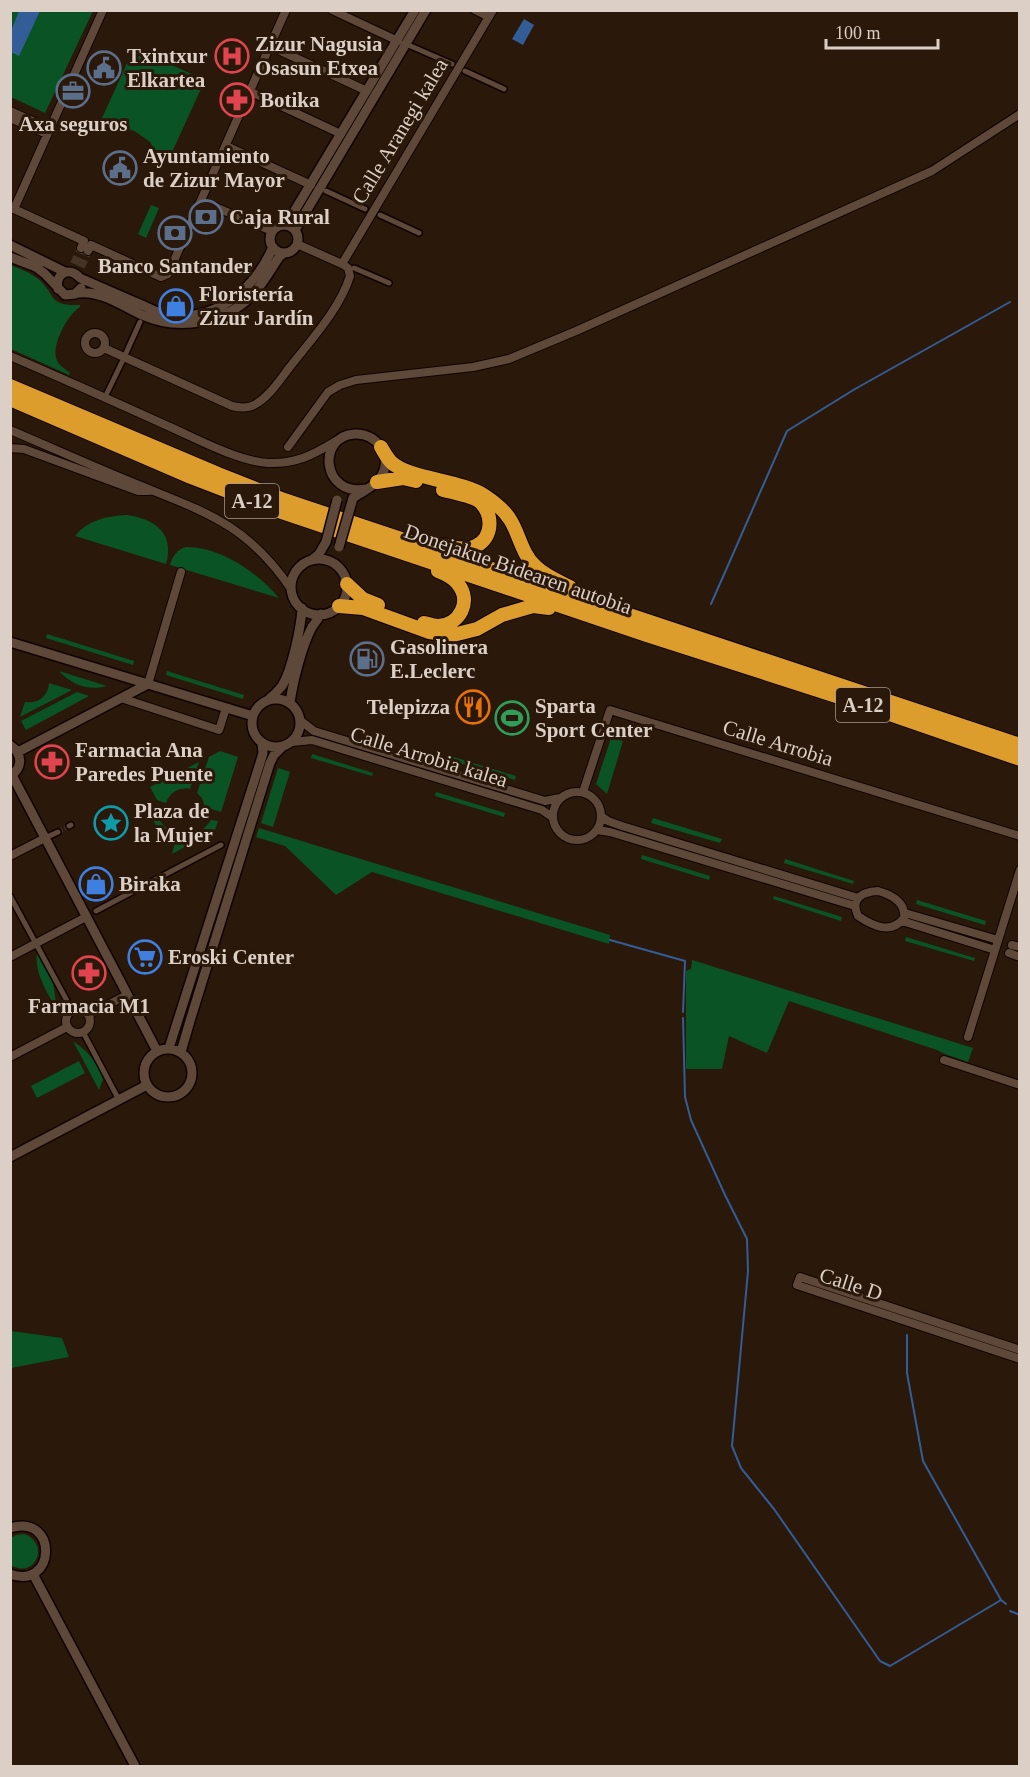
<svg xmlns="http://www.w3.org/2000/svg" width="1030" height="1777" viewBox="0 0 1030 1777" font-family="'Times New Roman',serif">
<style>
.green{fill:#0a5324}
.water{fill:#335d96}
.lines{fill:none;stroke-linecap:round;stroke-linejoin:round}
.stream{stroke:#335d96;stroke-width:2}
.pedestrian-tunnel{stroke:#453326;stroke-width:5;stroke-dasharray:5 2.5;stroke-linecap:butt}
.minor-tunnel{stroke:#453326;stroke-width:8;stroke-dasharray:8 4;stroke-linecap:butt}
.pedestrian-casing{stroke:#110300;stroke-width:8}
.minor-casing{stroke:#110300;stroke-width:10}
.tertiary-casing{stroke:#110300;stroke-width:12}
.motorway-casing{stroke:#110300;stroke-width:16}
.pedestrian{stroke:#5d4839;stroke-width:5}
.minor{stroke:#5d4839;stroke-width:8}
.tertiary{stroke:#5d4839;stroke-width:9}
.motorway{stroke:#dc9d2d;stroke-width:14}
.tertiary-bridge-casing{stroke:#110300;stroke-width:12;stroke-linecap:butt}
.tertiary-bridge{stroke:#5d4839;stroke-width:9}
.labels{text-anchor:middle;dominant-baseline:central;stroke-width:6;stroke-linejoin:round;paint-order:stroke}
.shield{fill:#2a180a;stroke:#a7988e;stroke-width:1.5}
.shield-label{font-size:20px;font-weight:bold;fill:#dccfc6}
.poi-label{font-size:21px;font-weight:bold;fill:#dccfc6;stroke:#2a180a;text-anchor:start}
.street-label{font-size:21px;fill:#dccfc6;stroke:#2a180a}
</style>
<rect width="100%" height="100%" fill="#2a180a"/>
<path class="green" d="M 11,11 L 93,11 L 45,113 L 11,97 Z
M 134,48 L 205,80 L 168,161 L 158,156 L 150,142 L 136,132 L 129,129 L 108,133 L 97,129 Z
M 151,205 L 159,208 L 146,238 L 138,234 Z
M 11,265 C 20,269 29,272 37,278 C 57,294 46,306 80,305 L 80,307 C 68,314 52,344 56,358 C 58,365 65,369 70,373 L 69,375 L 11,349 Z
M 127,515 C 155,519 175,533 166,564 L 75,536 C 88,520 107,516 127,515 Z
M 186,547 C 221,547 257,572 279,598 L 170,565 C 173,556 176,550 186,547 Z
M 47,634 L 134,661 L 133,665 L 46,638 Z
M 59,671 L 107,686 C 89,691 72,685 59,671 Z
M 167,671 L 244,695 L 243,699 L 166,675 Z
M 49,683 L 72,690 L 20,717 L 25,702 C 38,704 48,697 49,683 Z
M 77,692 L 89,696 L 26,730 L 21,721 Z
M 611,738 L 623,741 L 607,794 L 596,784 Z
M 220,751 L 238,757 L 221,812 L 205,807 L 202,798 L 197,793 L 209,757 Z
M 312,754 L 373,773 L 372,776 L 311,758 Z
M 447,755 L 516,776 L 515,780 L 446,759 Z
M 199,762 L 190,789 C 179,787 170,792 166,803 L 157,800 L 150,787 Z
M 278,768 L 290,772 L 273,827 L 261,823 Z
M 436,792 L 505,813 L 504,817 L 435,796 Z
M 143,801 C 155,810 159,824 171,832 L 167,846 Z
M 653,818 L 722,839 L 720,843 L 651,823 Z
M 211,820 L 218,821 L 215,830 L 172,854 L 177,835 C 192,839 203,832 211,820 Z
M 259,828 L 610,935 L 609,944 L 372,872 L 336,895 L 285,846 L 256,837 Z
M 642,855 L 710,876 L 709,880 L 641,859 Z
M 785,859 L 854,881 L 853,884 L 784,863 Z
M 774,896 L 842,917 L 841,921 L 773,899 Z
M 917,900 L 986,921 L 985,925 L 916,904 Z
M 906,937 L 975,958 L 974,961 L 905,941 Z
M 37,952 L 53,982 L 57,1010 C 47,992 34,973 37,952 Z
M 692,960 L 973,1048 L 968,1062 L 945,1054 L 937,1050 L 789,1001 L 767,1053 L 729,1036 L 722,1069 L 686,1069 L 686,971 L 691,969 Z
M 73,1041 C 89,1053 96,1060 103,1079 L 99,1090 Z
M 79,1061 L 85,1073 L 37,1098 L 31,1086 Z
M 11,1331 L 62,1338 L 69,1357 L 11,1368 Z
M 24,1534 C 51,1544 35,1580 11,1565 L 11,1538 L 16,1535 Z"/>
<path class="water" d="M 19,11 L 40,11 L 19,56 L 11,52 L 11,31 Z
M 524,19 L 534,25 L 523,45 L 512,39 Z"/>
<g class="lines">
<path class="stream" d="M 711,604 L 787,431 L 855,389 L 1010,302
M 610,940 L 685,961 L 683,1012
M 683,1018 L 685,1097 L 691,1120 L 725,1195 L 747,1239 L 748,1271 L 732,1446 L 741,1468 L 774,1509 L 880,1661 L 890,1666 L 1001,1600
M 907,1335 L 907,1373 L 923,1461 L 1001,1600 L 1006,1604
M 1010,1611 L 1020,1615"/>
<path class="pedestrian-tunnel" d="M 58,832 L 69,826"/>
<path class="minor-tunnel" d="M 74,264 L 81,248
M 81,267 L 88,251"/>
<g class="pedestrian-casing">
<path id="pedestrian" d="M 406,44 L 452,64
M 465,71 L 504,89
M 326,191 L 365,209
M 380,215 L 419,233
M 354,268 L 389,283
M 126,353 L 140,322
M 107,393 L 123,360
M 69,826 L 71,825
M 45,838 L 58,832
M 10,896 L 72,1010
M 96,911 L 221,845
M 83,1032 L 119,1100"/>
</g>
<g class="minor-casing">
<path id="minor" d="M 332,10 L 398,41
M 475,10 L 489,17
M 270,46 L 367,91
M 251,92 L 341,134
M 10,111 L 50,129
M 10,118 L 47,134
M 226,146 L 311,185
M 201,201 L 272,231
M 81,248 L 84,241 L 14,209 L 103,10
M 88,251 L 91,245 L 161,277 L 168,274 L 286,10
M 342,264 L 493,10
M85 343a10 10 0 1 1 20 0a10 10 0 1 1-20 0Z
M 104,348 L 232,406 C 240,408 247,409 254,405 C 269,397 279,381 289,368 C 310,341 340,309 350,276 L 348,268 L 342,264 L 297,244
M 10,356 C 64,379 117,403 170,427 C 197,439 238,461 268,463 C 296,464 313,455 336,441
M 10,430 C 50,447 90,465 129,481 C 201,511 245,521 291,589
M 288,447 L 328,392 L 340,385 L 356,380 L 473,367 L 509,359 L 576,331 L 932,171 L 1020,114
M 10,448 L 24,449 L 138,491 L 149,491
M 148,684 L 181,572
M 121,698 L 219,730 L 226,708
M 301,721 L 314,731 L 545,801 L 560,798
M 292,742 L 312,740 L 542,810 L 552,817
M553 816a24 24 0 1 1 48 0a24 24 0 1 1-48 0Z
M 583,792 L 610,710 L 1020,836
M 601,816 L 608,821 L 622,826 L 858,898
M 597,830 L 610,832 L 855,906
M 10,856 L 45,838
M 878,891 C 892,895 906,902 904,918 C 891,935 873,926 858,916 C 850,898 862,892 878,891 Z
M 905,913 L 998,940
M 902,921 L 995,950
M 1012,945 L 1020,947
M 1009,953 L 1020,957
M 10,957 L 86,917
M66 1021a12 12 0 1 1 24 0a12 12 0 1 1-24 0Z
M 88,1015 L 127,995
M 968,1037 L 1020,870
M 10,1057 L 67,1027
M 944,1060 L 1020,1085
M 1020,1350 L 800,1277 L 797,1285 L 1020,1359"/>
</g>
<g class="tertiary-casing">
<path id="tertiary" d="M 286,225 L 415,10
M270 239a14 14 0 1 1 28 0a14 14 0 1 1-28 0Z
M 295,230 L 426,10
M 10,245 L 65,272
M 10,257 L 36,267 L 45,274 L 65,295 L 75,294 L 81,288
M 58,289 C 55,273 69,266 80,278 C 98,286 117,294 135,302 C 143,305 152,310 160,313 C 212,326 253,292 273,247
M 78,293 C 100,290 123,306 142,315 C 180,332 228,323 256,291 C 265,280 272,268 279,257 L 284,253
M 351,505 L 353,498 C 363,491 376,486 382,475 C 392,456 377,433 355,434 C 316,436 322,497 366,489
M 313,559 L 319,554 L 326,542
M291 587a28 28 0 1 1 56 0a28 28 0 1 1-56 0Z
M 10,642 L 253,716
M252 723a24 24 0 1 1 48 0a24 24 0 1 1-48 0Z
M 269,699 C 274,695 278,691 282,686 C 292,670 301,627 302,608
M 290,703 C 293,681 302,646 312,627 C 315,623 318,619 321,614
M 10,745 C 23,754 23,768 10,776
M 18,752 L 148,684
M 12,775 L 157,1051
M 169,1048 L 260,763 L 263,753 L 262,743
M144 1073a24 24 0 1 1 48 0a24 24 0 1 1-48 0Z
M 181,1052 L 190,1021 L 270,763 L 274,755 L 282,747
M 10,1157 L 147,1085
M 10,1528 C 59,1513 56,1591 10,1574
M 33,1574 L 135,1766"/>
</g>
<g class="motorway-casing">
<path id="motorway" d="M 10,386 L 218,474 L 284,500 L 1020,745
M 10,399 L 191,477 L 279,511 L 647,635 L 855,702 L 1020,759
M 381,447 C 384,452 387,458 391,462 C 408,479 461,480 485,496 C 494,502 503,509 509,518 C 519,532 521,553 535,566 C 545,576 558,581 570,587
M 377,482 L 403,478 L 416,481
M 443,490 C 452,492 472,496 479,501 C 493,513 494,537 476,546 C 466,551 453,548 443,545
M 347,584 L 363,599 L 378,605
M 339,606 L 363,608 L 429,632 L 453,635 L 477,629 L 502,615 L 533,606 L 549,608
M 424,623 C 428,624 434,626 438,626 C 460,625 472,601 458,584 C 453,577 446,574 438,571"/>
</g>
<use href="#pedestrian" class="pedestrian"/>
<use href="#minor" class="minor"/>
<use href="#tertiary" class="tertiary"/>
<use href="#motorway" class="motorway"/>
<g class="tertiary-bridge-casing">
<path id="tertiary-bridge" d="M 326,542 L 337,500
M 339,547 L 351,505"/>
</g>
<use href="#tertiary-bridge" class="tertiary-bridge"/>
</g>
<defs>
<g id="hospital-ring" transform="scale(1.725)"><circle r="9.5" fill="#2a180a" stroke="#e0444e" stroke-width="1.5"/><path d="M-5-5h3v3.5h4V-5h3V5h-3V1.5h-4V5h-3Z" fill="#e0444e"/></g>
<g id="civic-ring" transform="scale(1.725)"><circle r="9.5" fill="#2a180a" stroke="#5c6f8a" stroke-width="1.5"/><path d="M-.6-6.5H3V-4.5H.6V-3L4-1V1h2V6H-6V1h2V-1L-.6-3ZM-1.2 2.5V6h2.4V2.5Z" fill="#5c6f8a"/></g>
<g id="office-ring" transform="scale(1.725)"><circle r="9.5" fill="#2a180a" stroke="#5c6f8a" stroke-width="1.5"/><path d="M-6-3h4V-5.5h4V-3h4V5H-6ZM-1-4.5V-3h2v-1.5ZM-6 0V1H6V0Z" fill="#5c6f8a"/></g>
<g id="pharmacy-ring" transform="scale(1.725)"><circle r="9.5" fill="#2a180a" stroke="#e0444e" stroke-width="1.5"/><path d="M-2-6h4v4h4v4h-4v4h-4v-4h-4v-4h4Z" fill="#e0444e"/></g>
<g id="bank-ring" transform="scale(1.725)"><circle r="9.5" fill="#2a180a" stroke="#5c6f8a" stroke-width="1.5"/><path d="M-6-4H6V4H-6ZM0-2.3a2.3 2.3 0 1 0 0 4.6a2.3 2.3 0 1 0 0-4.6Z" fill="#5c6f8a"/></g>
<g id="shop-ring" transform="scale(1.725)"><circle r="9.5" fill="#2a180a" stroke="#3f7fe0" stroke-width="1.5"/><path d="M-5-2.5h2.3a2.7 3.5 0 0 1 5.4 0H5L5.5 6h-11ZM-1.5-2.5h3a1.5 2.3 0 0 0-3 0Z" fill="#3f7fe0"/></g>
<g id="fuel-ring" transform="scale(1.725)"><circle r="9.5" fill="#2a180a" stroke="#5c6f8a" stroke-width="1.5"/><path d="M-5.5-6h7V0h2V4h1.3V-2.5L3-4.5l.8-.8L6-3V5H2.5V1h-1V6h-7ZM-4.2-4.7v3.2H.2V-4.7Z" fill="#5c6f8a"/></g>
<g id="restaurant-ring" transform="scale(1.725)"><circle r="9.5" fill="#2a180a" stroke="#e8710a" stroke-width="1.5"/><path d="M-5-6h1v4h1v-4h1v4h1v-4h1v5L-1.5 .5V6h-2V.5L-5-1ZM5-6V6H3V1.5H1.5Q1.5-4 5-6Z" fill="#e8710a"/></g>
<g id="stadium-ring" transform="scale(1.725)"><circle r="9.5" fill="#2a180a" stroke="#2e9e5b" stroke-width="1.5"/><path d="M0-5a6.5 5 0 1 0 0 10a6.5 5 0 1 0 0-10ZM-3.5-1.8h7v3.6h-7Z" fill="#2e9e5b"/></g>
<g id="sight-ring" transform="scale(1.725)"><circle r="9.5" fill="#2a180a" stroke="#0f9aa8" stroke-width="1.5"/><path d="M0-6L1.8-2.2L6-1.7L2.9 1.2L3.7 5.4L0 3.3L-3.7 5.4L-2.9 1.2L-6-1.7L-1.8-2.2Z" fill="#0f9aa8"/></g>
<g id="supermarket-ring" transform="scale(1.725)"><circle r="9.5" fill="#2a180a" stroke="#3f7fe0" stroke-width="1.5"/><path d="M-6-5.5h2.5l.6 2H6L4.5 2H-2.5L-4.4-4H-6ZM-1.5 3.2a1.3 1.3 0 1 0 .1 0ZM3 3.2a1.3 1.3 0 1 0 .1 0Z" fill="#3f7fe0"/></g>
</defs>
<g fill-rule="evenodd">
<use href="#hospital-ring" x="232" y="56"/>
<use href="#civic-ring" x="104" y="68"/>
<use href="#office-ring" x="73" y="91"/>
<use href="#pharmacy-ring" x="237" y="100"/>
<use href="#civic-ring" x="120" y="168"/>
<use href="#bank-ring" x="206" y="217"/>
<use href="#bank-ring" x="175" y="233"/>
<use href="#shop-ring" x="176" y="306"/>
<use href="#fuel-ring" x="367" y="659"/>
<use href="#restaurant-ring" x="473" y="707"/>
<use href="#stadium-ring" x="512" y="718"/>
<use href="#pharmacy-ring" x="52" y="762"/>
<use href="#sight-ring" x="111" y="823"/>
<use href="#shop-ring" x="96" y="884"/>
<use href="#supermarket-ring" x="145" y="957"/>
<use href="#pharmacy-ring" x="89" y="973"/>
</g>
<g class="labels">
<g class="shield">
<rect x="225" y="484" width="54" height="34" rx="4.5"/>
<rect x="836" y="688" width="54" height="34" rx="4.5"/>
</g>
<g class="shield-label">
<text x="252" y="501">A-12</text>
<text x="863" y="705">A-12</text>
</g>
<g class="poi-label">
<text x="255" y="44">Zizur Nagusia<tspan x="255" dy="24">Osasun Etxea</tspan></text>
<text x="127" y="56">Txintxur<tspan x="127" dy="24">Elkartea</tspan></text>
<text x="260" y="100">Botika</text>
<text x="73" y="124" text-anchor="middle">Axa seguros</text>
<text x="143" y="156">Ayuntamiento<tspan x="143" dy="24">de Zizur Mayor</tspan></text>
<text x="229" y="217">Caja Rural</text>
<text x="175" y="266" text-anchor="middle">Banco Santander</text>
<text x="199" y="294">Floristería<tspan x="199" dy="24">Zizur Jardín</tspan></text>
<text x="390" y="647">Gasolinera<tspan x="390" dy="24">E.Leclerc</tspan></text>
<text x="535" y="706">Sparta<tspan x="535" dy="24">Sport Center</tspan></text>
<text x="450" y="707" text-anchor="end">Telepizza</text>
<text x="75" y="750">Farmacia Ana<tspan x="75" dy="24">Paredes Puente</tspan></text>
<text x="134" y="811">Plaza de<tspan x="134" dy="24">la Mujer</tspan></text>
<text x="119" y="884">Biraka</text>
<text x="168" y="957">Eroski Center</text>
<text x="89" y="1006" text-anchor="middle">Farmacia M1</text>
</g>
<g class="street-label">
<text transform="translate(400 131) rotate(-59)">Calle Aranegi kalea</text>
<text transform="translate(518 569) rotate(19)">Donejakue Bidearen autobia</text>
<text transform="translate(778 743) rotate(17)">Calle Arrobia</text>
<text transform="translate(429 757) rotate(17)">Calle Arrobia kalea</text>
<text transform="translate(851 1284) rotate(18)">Calle D</text>
</g>
</g>
<rect width="1030" height="1777" fill="none" stroke="#dccfc6" stroke-width="24"/>
<path d="M826 39v9h112v-9" fill="none" stroke="#dccfc6" stroke-width="3"/>
<text x="835" y="39" font-size="18" fill="#dccfc6" stroke="#2a180a" stroke-width="4.5" paint-order="stroke">100 m</text>
</svg>
